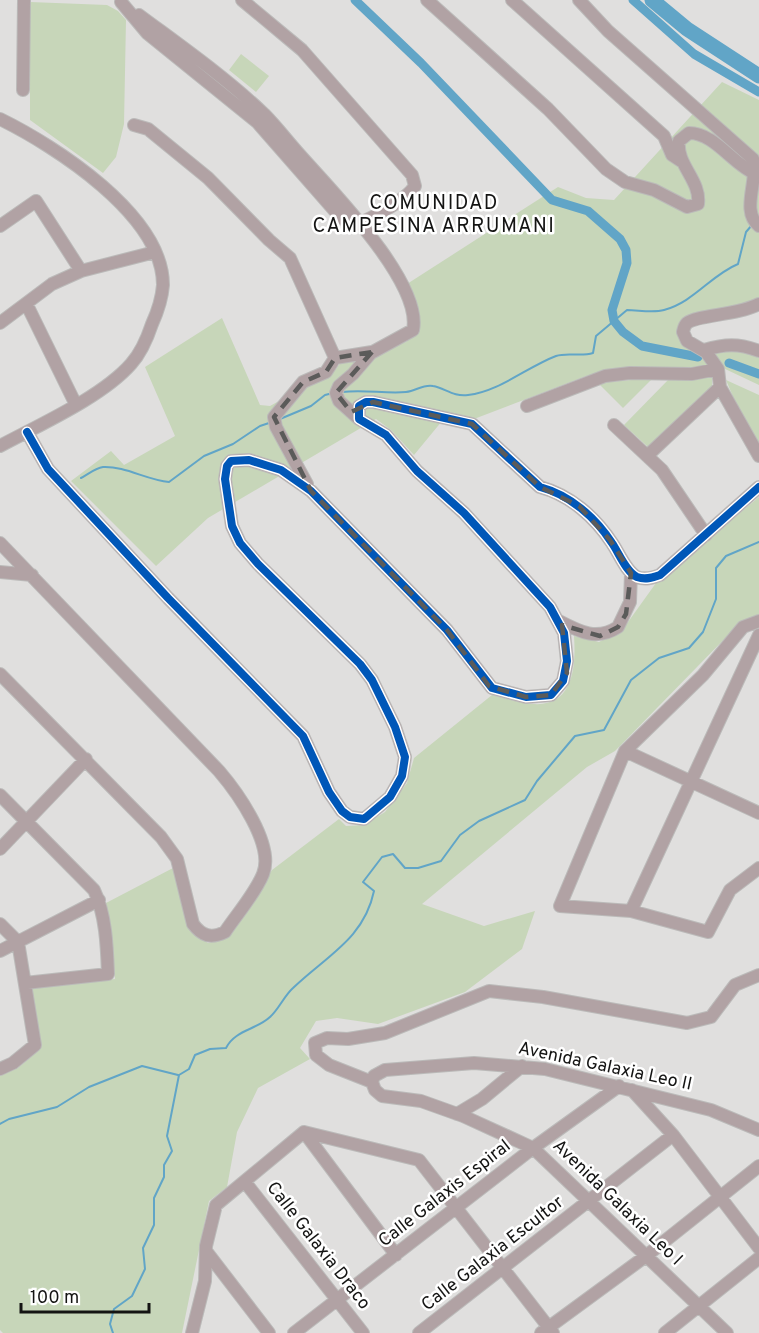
<svg xmlns="http://www.w3.org/2000/svg" width="759" height="1333" viewBox="0 0 759 1333" font-family="Overpass,sans-serif">
<style>
.green{fill:#c7d6b9}
.lines{fill:none;stroke-linecap:round;stroke-linejoin:round}
.stream{stroke:#61a5c7;stroke-width:2}
.canal{stroke:#61a5c7;stroke-width:9}
.river{stroke:#61a5c7;stroke-width:15}
.minor-casing{stroke:#bbbab9;stroke-width:14}
.minor{stroke:#b1a2a4;stroke-width:12}
.cycleway-casing{stroke:#fff;stroke-width:11}
.cycleway{stroke:#0057b8;stroke-width:8}
.marked{fill:none;stroke:#5b5b5a;stroke-width:4.5;stroke-dasharray:12 8;stroke-linejoin:round}
.labels{text-anchor:middle;dominant-baseline:central;stroke-width:5;stroke-linejoin:round;paint-order:stroke}
.street-label{font-size:18px;fill:#141413;stroke:#fff}
.neighbourhood-label{font-size:20px;letter-spacing:1.5px;fill:#141413;stroke:#fff}
</style>
<rect width="100%" height="100%" fill="#e0dfde"/>
<path class="green" d="M 30,2 L 107,5 L 118,11 L 126,20 L 124,124 L 116,157 L 103,173 L 30,120 Z
M 241,54 L 269,76 L 256,92 L 229,70 Z
M 722,82 L 759,100 L 759,297 L 741,308 L 687,316 L 681,325 L 680,340 L 712,365 L 689,370 L 629,368 L 586,376 L 474,419 L 447,415 L 414,455 L 391,430 L 376,419 L 208,518 L 156,566 L 71,481 L 111,451 L 124,465 L 175,436 L 145,367 L 222,318 L 260,405 L 270,406 L 336,369 L 341,362 L 406,342 C 426,322 419,306 407,284 L 558,187 L 586,198 L 614,200 Z
M 721,347 L 742,350 L 759,358 L 759,385 L 723,368 L 712,354 Z
M 712,376 L 712,390 L 648,447 L 624,425 L 668,380 Z
M 653,378 L 623,408 L 598,383 Z
M 726,380 L 759,395 L 759,445 L 742,418 Z
M 759,497 L 759,616 L 738,625 L 615,751 L 587,767 L 422,904 L 484,926 L 535,911 L 522,949 L 465,992 L 378,1024 L 337,1018 L 316,1021 L 300,1048 L 310,1059 L 258,1088 L 237,1132 L 227,1187 L 209,1201 L 182,1333 L 3,1333 L 0,1330 L 0,1076 L 18,1068 L 40,1049 L 32,988 L 115,979 L 106,903 L 173,868 L 191,932 L 208,943 L 226,937 L 272,870 L 339,819 L 346,826 L 364,825 L 385,812 L 407,783 L 414,758 L 492,695 C 505,698 519,703 533,704 C 574,707 576,665 574,636 L 599,642 L 623,629 L 656,583 Z"/>
<g class="lines">
<path class="stream" d="M 342,392 C 364,389 385,394 406,392 C 416,391 423,384 433,386 C 445,388 453,397 468,395 C 500,391 527,367 556,356 C 567,352 581,357 593,353 L 596,336 L 627,310 C 638,310 653,313 664,310 C 694,302 711,275 738,264 L 746,232 L 752,225
M 280,419 L 311,406 L 325,395 L 333,393
M 81,478 C 87,475 95,468 103,467 C 125,466 147,480 169,482 L 204,456 L 233,444 L 260,426 L 272,422
M 0,1124 L 9,1119 L 57,1107 L 89,1087 L 142,1066 L 178,1075
M 113,1333 L 110,1324 L 114,1309 L 132,1296 L 145,1269 L 143,1248 L 154,1225 L 154,1198 L 164,1177 L 164,1165 L 172,1151 L 167,1136 L 179,1075 L 189,1069 L 195,1055 L 210,1049 L 226,1048 C 235,1030 256,1030 270,1017 C 279,1009 284,996 293,988 C 326,956 364,939 374,891 L 363,882 L 382,857 L 393,854 L 405,868 L 418,868 L 441,861 L 460,835 L 479,821 L 525,800 L 537,781 L 575,736 L 604,730 L 631,680 L 659,658 L 689,648 L 703,632 L 716,599 L 716,568 L 726,556 L 759,542"/>
<path class="canal" d="M 355,0 L 421,63 L 552,200 L 588,211 L 620,239 L 626,250 L 627,263 L 612,310 L 614,321 L 623,332 L 642,346 L 698,357
M 633,0 L 694,54 L 759,92
M 729,363 L 759,374"/>
<path class="river" d="M 652,0 L 687,29 L 759,76"/>
<g class="minor-casing">
<path id="minor" d="M 427,0 L 548,109 L 606,169 L 625,182 L 654,190 L 687,207 L 698,204 C 701,180 676,165 679,141 L 689,133 C 715,133 733,165 756,174
M 512,0 L 664,136 L 672,155 L 681,161
M 579,0 L 608,31 L 753,159 C 759,180 740,211 759,226
M 121,2 L 147,33 L 257,122 L 334,210 L 350,225 C 365,224 407,199 415,186 L 412,175 L 302,50 L 242,0
M 139,15 C 182,47 225,77 264,114 C 277,127 288,142 300,155 C 331,190 423,283 413,330 L 371,353 L 353,374 L 339,386 L 336,393 L 339,401 L 359,419
M 23,90 L 24,0
M 0,119 C 55,146 163,215 163,285 C 162,298 157,313 152,324 C 147,339 141,353 131,364 C 102,397 39,425 0,446
M 134,125 L 148,129 L 208,178 L 269,240 L 290,258 L 335,358 L 372,352
M 0,226 L 36,201 L 81,271
M 759,304 C 739,315 697,315 687,323 C 684,326 684,328 683,332 L 687,341 L 706,352 L 718,369 L 720,387 L 759,456
M 27,305 L 76,405
M 0,323 L 52,284 L 81,271 L 155,252
M 704,350 C 725,344 738,343 759,351
M 527,406 L 605,376 L 630,373 L 692,374 L 718,369
M 614,425 L 662,470 L 706,535
M 27,432 L 48,469 L 168,598 L 303,736 L 329,792 L 342,811 L 350,817 L 364,819 L 390,797 L 402,776 L 405,757 L 395,727 L 372,680 L 360,664 L 258,564 L 240,543 L 232,526 L 225,479 L 227,466 L 231,461 L 249,460 L 281,470 L 311,491 L 447,630 L 492,688 L 526,697 L 551,695 L 563,681 L 567,661 L 564,633 L 550,607 L 464,513 L 417,471 L 386,435 L 359,419 L 359,406 L 366,402 L 373,402 L 472,424 L 540,487 C 570,495 595,517 612,543 C 619,553 626,572 637,577 C 645,580 652,578 660,575 L 759,487
M 647,456 L 720,387
M 307,484 L 276,427 L 274,417 L 303,382 L 326,372 L 335,358
M 0,543 L 219,771 C 237,792 275,845 263,874 C 255,894 237,914 225,932 C 211,939 202,936 193,924 L 177,859 L 161,837 L 0,674
M 0,572 L 32,575
M 559,621 C 580,632 597,641 618,627 L 630,602 L 631,573
M 759,621 L 743,627 L 703,675 L 625,751 L 560,906 L 631,911 L 708,932 L 730,890 L 759,868
M 625,751 L 759,813
M 0,795 L 94,890 C 106,915 107,947 108,974 L 25,983
M 0,849 L 86,759
M 631,911 L 759,635
M 0,924 L 18,942 L 35,1045 L 13,1063 L 0,1069
M 0,951 L 99,900
M 372,1082 L 329,1065 L 316,1055 L 315,1043 L 327,1038 L 348,1039 L 385,1033 L 489,991 L 543,997 L 687,1023 L 711,1017 L 735,985 L 759,975
M 372,1082 L 375,1090 L 382,1096 L 421,1101 L 463,1116 L 533,1148 L 727,1333
M 372,1082 L 374,1076 L 385,1070 L 474,1063 L 545,1069 L 711,1110 L 759,1130
M 632,1090 L 673,1135 L 759,1248
M 457,1114 L 482,1099 L 522,1066
M 304,1132 L 419,1160 L 553,1333
M 304,1132 L 396,1255
M 245,1182 L 363,1333
M 206,1251 L 269,1333
M 192,1333 L 205,1281 L 206,1246 L 216,1205 L 304,1132
M 294,1333 L 533,1148 L 619,1086
M 419,1333 L 673,1135
M 541,1333 L 646,1256 L 759,1166
M 665,1333 L 759,1258"/>
</g>
<use href="#minor" class="minor"/>
<g class="cycleway-casing">
<path id="cycleway" d="M 27,432 L 48,469 L 168,598 L 303,736 L 329,792 L 342,811 L 350,817 L 364,819 L 390,797 L 402,776 L 405,757 L 395,727 L 372,680 L 360,664 L 258,564 L 240,543 L 232,526 L 225,479 L 227,466 L 231,461 L 249,460 L 281,470 L 311,491 L 447,630 L 492,688 L 526,697 L 551,695 L 563,681 L 567,661 L 564,633 L 550,607 L 464,513 L 417,471 L 386,435 L 359,419 L 359,406 L 366,402 L 373,402 L 472,424 L 540,487 C 570,495 595,517 612,543 C 619,553 626,572 637,577 C 645,580 652,578 660,575 L 759,487"/>
</g>
<use href="#cycleway" class="cycleway"/>
</g>
<path class="marked" d="M 372,352 L 336,393 L 351,412 L 373,402 L 472,424 L 540,487 L 579,506 L 610,540 L 631,573 L 626,614 L 618,627 L 600,636 L 562,625 L 567,673 L 551,695 L 526,697 L 489,686 L 447,630 L 311,491 L 274,417 L 303,382 L 326,372 L 335,358 Z"/>
<g class="labels">
<g class="street-label">
<text transform="translate(605 1067) rotate(12)">Avenida Galaxia Leo II</text>
<text transform="translate(445 1194) rotate(-38)">Calle Galaxis Espiral</text>
<text transform="translate(617 1203) rotate(44)">Avenida Galaxia Leo I</text>
<text transform="translate(318 1246) rotate(52)">Calle Galaxia Draco</text>
<text transform="translate(493 1254) rotate(-38)">Calle Galaxia Escultor</text>
</g>
<g class="neighbourhood-label">
<text x="434" y="204">COMUNIDAD<tspan x="434" dy="23">CAMPESINA ARRUMANI</tspan></text>
</g>
</g>
<path d="M21 1303v9h128v-9" fill="none" stroke="#141413" stroke-width="3"/>
<text x="30" y="1303" font-size="18" fill="#141413" stroke="#ffffff" stroke-width="4.5" paint-order="stroke">100 m</text>
</svg>
